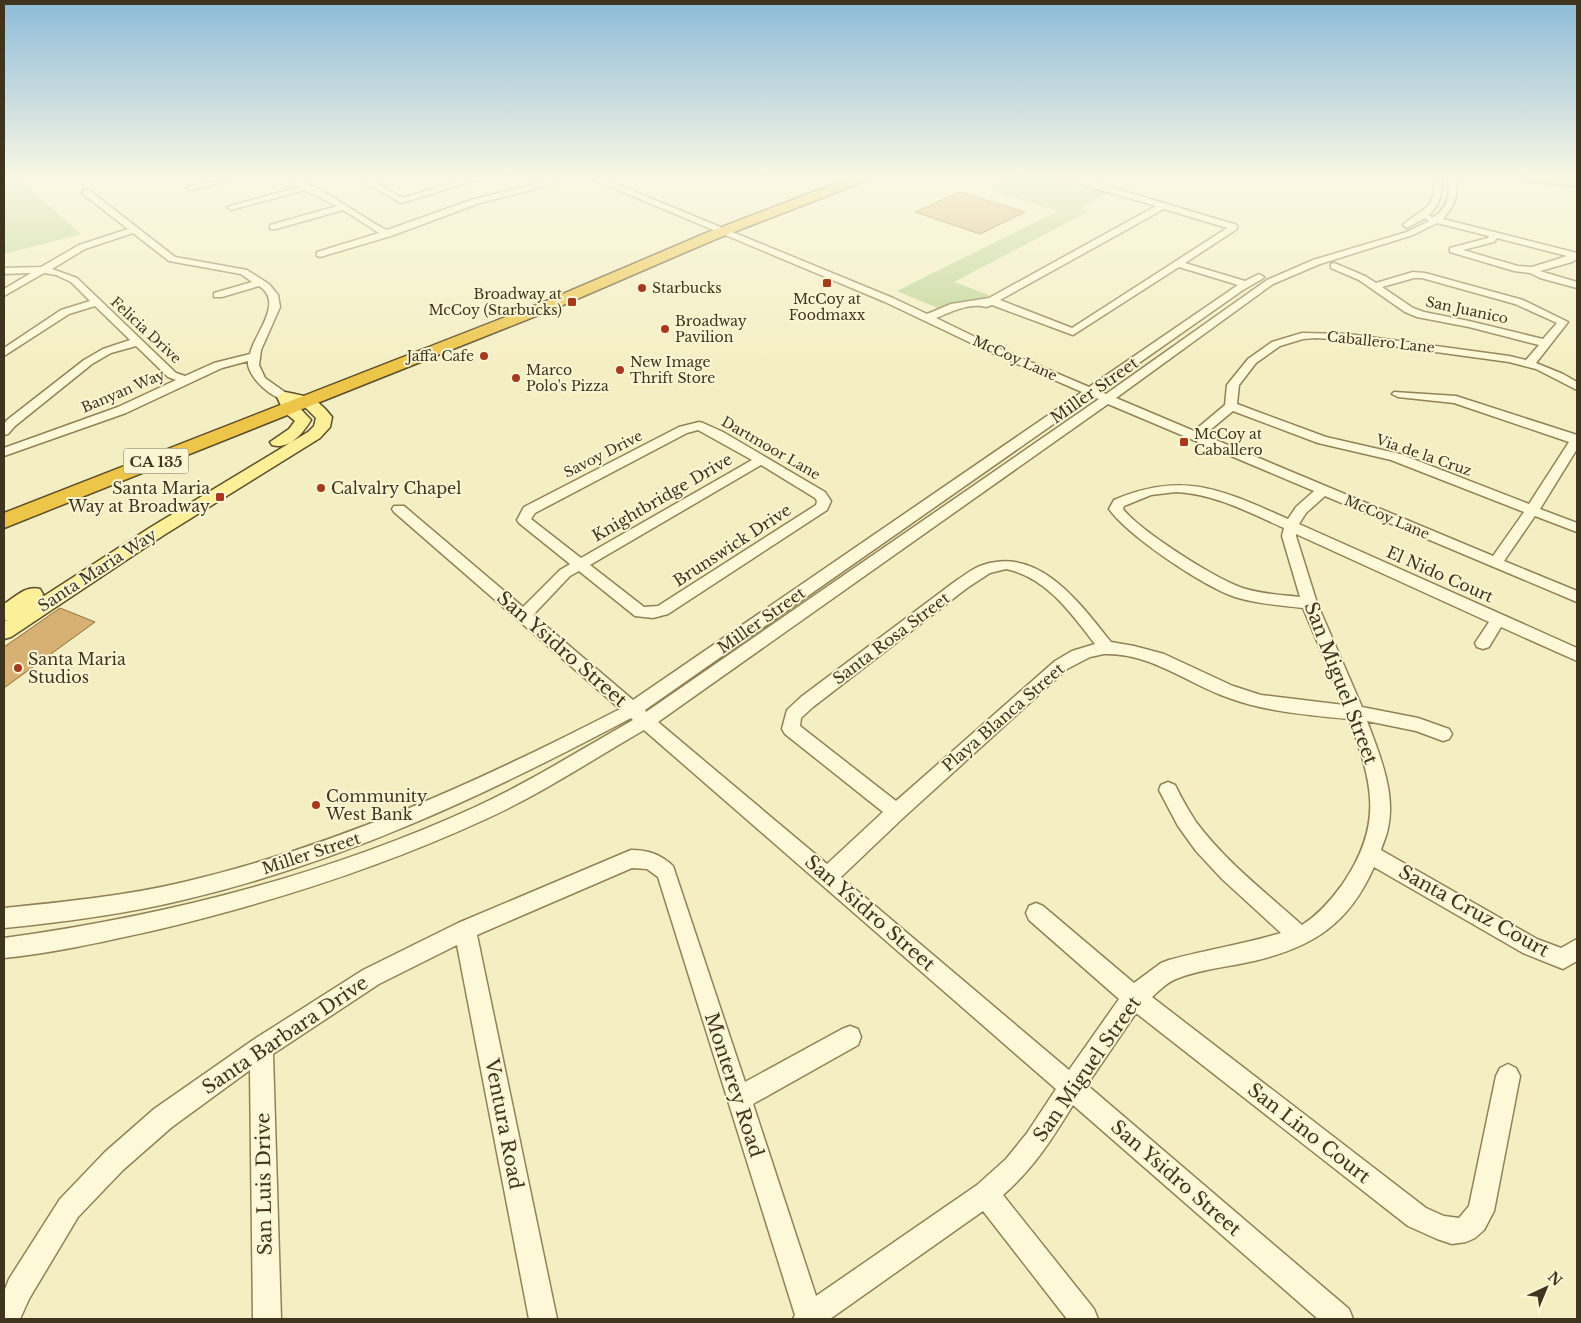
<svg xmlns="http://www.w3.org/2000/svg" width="1581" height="1323" viewBox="0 0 1581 1323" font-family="'Libre Baskerville',serif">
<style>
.green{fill:#c0d495}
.building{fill:#d7b174;stroke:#936f39}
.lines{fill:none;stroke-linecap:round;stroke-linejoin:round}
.minor-casing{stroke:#918157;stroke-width:3}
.major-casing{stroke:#5e4d2b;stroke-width:3}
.highway-casing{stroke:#5e4d2b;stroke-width:3}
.minor{fill:#fdf9d8;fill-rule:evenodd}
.major{fill:#fbf097;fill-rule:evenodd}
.highway{fill:#edc549;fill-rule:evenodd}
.poi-dot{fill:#a8391f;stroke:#faf6d4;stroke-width:2}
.labels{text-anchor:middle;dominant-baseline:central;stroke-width:4;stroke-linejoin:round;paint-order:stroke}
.far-poi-label{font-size:14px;fill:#3f341d;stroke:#faf6d4;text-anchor:start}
.far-street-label{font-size:14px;fill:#3f341d;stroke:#faf6d4}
.shield{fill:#faf6d4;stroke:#776e54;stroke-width:1}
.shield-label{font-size:15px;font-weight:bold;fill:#3f341d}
.street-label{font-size:16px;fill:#3f341d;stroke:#faf6d4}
.poi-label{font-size:16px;fill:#3f341d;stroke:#faf6d4;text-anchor:start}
.near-street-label{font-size:19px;fill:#3f341d;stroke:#faf6d4}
</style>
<rect width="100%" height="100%" fill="#f4efc3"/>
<path class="green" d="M 4,177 L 17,177 L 81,234 L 4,254 Z
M 1013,177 L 1063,178 L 1072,183 L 1108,193 L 1080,208 L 1089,211 L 954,282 L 989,295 L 984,298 L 952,304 L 940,309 L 897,291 L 1058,211 L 988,189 Z"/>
<path class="building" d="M 960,192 L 1025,212 L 980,234 L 915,212 Z
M 60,608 L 95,622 L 4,688 L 4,647 Z"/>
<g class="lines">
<g class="minor-casing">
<path id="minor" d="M 230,177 L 246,177 L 191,190 L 187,188 Z
M 282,177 C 313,177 358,217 387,230 L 474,199 L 565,177 L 580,177 L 480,203 L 391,236 L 320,257 L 317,256 L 317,252 L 379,233 L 343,210 L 276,229 L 270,229 L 270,225 L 337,206 L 305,190 L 231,210 L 227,207 L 299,187 Z
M 351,177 C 370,177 386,188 402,198 L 473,177 L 487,177 L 401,203 L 380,191 Z
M 587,177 L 599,177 L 893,298 L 927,314 L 951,304 L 989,298 L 1156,206 L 1087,186 L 1075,180 L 1075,177 L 1083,177 L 1093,182 L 1237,225 L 1237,229 L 1185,263 L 1245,281 L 1259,274 L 1264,277 L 1262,279 L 1243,290 L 1099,391 L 1106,394 L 1267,280 L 1313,260 L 1407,232 L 1429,221 L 1425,218 L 1407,228 L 1403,225 C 1423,207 1436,212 1434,177 L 1442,177 C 1443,193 1440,205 1428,216 L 1434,217 C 1449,206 1450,194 1448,177 L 1456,177 C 1458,196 1455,205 1443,219 L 1577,253 L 1577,259 L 1572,262 L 1540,271 L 1577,282 L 1577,288 L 1540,278 L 1530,273 L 1514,271 L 1450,252 L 1450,248 L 1488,238 L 1489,236 L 1437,223 L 1413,235 L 1320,264 L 1273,284 L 1116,398 L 1194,431 L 1225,405 L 1227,385 L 1248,359 L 1272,342 L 1302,333 L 1348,334 L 1509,356 L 1526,360 L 1539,345 L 1469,327 L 1417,317 L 1405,312 L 1359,280 L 1331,268 L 1331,264 L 1334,263 L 1365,276 L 1376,283 L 1413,272 L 1425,273 L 1523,300 L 1568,322 L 1536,363 L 1563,374 L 1577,382 L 1577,390 L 1536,369 L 1509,362 L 1348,340 L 1316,338 L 1303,339 L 1280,346 L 1256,363 L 1239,385 L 1237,404 L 1326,437 L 1400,454 L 1529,504 L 1569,442 L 1454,403 L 1398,397 L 1392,394 L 1394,392 L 1456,396 L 1577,435 L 1577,449 L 1540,509 L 1577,523 L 1577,532 L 1535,516 L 1504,561 L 1577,591 L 1577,602 L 1325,496 L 1306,513 L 1299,524 L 1577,648 L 1577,661 L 1501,627 L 1489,647 L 1483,649 L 1477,647 L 1475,643 L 1489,622 L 1296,534 L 1296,536 L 1317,603 L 1362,707 L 1418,718 L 1449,729 L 1452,734 L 1449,739 L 1443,741 L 1416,731 L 1367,721 C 1379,753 1396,793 1388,828 C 1387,835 1383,843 1381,850 L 1537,939 L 1561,948 L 1577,939 L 1577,961 L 1563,969 L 1523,953 L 1374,867 C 1349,924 1313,947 1254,961 C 1228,967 1201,969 1176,979 C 1167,982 1159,991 1152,997 L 1426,1208 L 1444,1216 L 1459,1218 L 1469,1206 L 1496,1076 L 1500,1068 L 1508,1064 L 1516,1068 L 1520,1076 L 1494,1211 L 1484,1230 L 1475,1238 L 1466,1242 L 1452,1244 L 1437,1239 L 1408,1226 L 1136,1013 L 1087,1085 L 1349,1309 L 1353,1319 L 1318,1319 L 1073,1105 C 1052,1139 1034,1168 1003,1195 L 1094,1309 L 1098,1319 L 1067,1319 L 983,1211 L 830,1319 L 793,1319 L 795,1315 L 658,877 L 647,869 L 632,868 L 477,935 L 557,1319 L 529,1319 L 457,945 L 379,984 L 273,1054 L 281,1319 L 253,1319 L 250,1070 L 172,1127 L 123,1170 L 78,1217 L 29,1299 L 20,1319 L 4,1319 L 4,1292 L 9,1279 L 60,1199 L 105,1152 L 154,1109 L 253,1040 L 363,970 L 458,923 L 631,850 C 648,850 660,854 673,866 L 745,1082 L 842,1029 L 850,1026 L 858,1029 L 861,1037 L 858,1045 L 753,1104 L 816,1296 L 977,1185 L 1006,1159 L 1027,1133 L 1056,1089 L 644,730 C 592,760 541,794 486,819 C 380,868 269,903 156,930 C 106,941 55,953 4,958 L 4,938 C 164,916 326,875 473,808 C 528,783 580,750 633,720 L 631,718 C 488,794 341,863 183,900 C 125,914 64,922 4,928 L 4,908 C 64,902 125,896 184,882 C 337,846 480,781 620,709 L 394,512 L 392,509 L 394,506 L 404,506 L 523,607 L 560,570 L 570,564 L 519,523 L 517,520 L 524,507 L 679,427 L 699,422 L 703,423 L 723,432 L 825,492 L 831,501 L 827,510 L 668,614 L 653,618 L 635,616 L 579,571 L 570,576 L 533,615 L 633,700 L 1082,392 L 992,353 L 885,302 ZM 1164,209 L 1227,228 L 1072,328 L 1000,300 ZM 1497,238 L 1567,256 L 1532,267 L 1518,266 L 1463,250 L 1494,242 ZM 1179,267 L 1238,285 L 1089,387 L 1000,349 L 936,318 C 951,312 970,302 986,307 L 992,305 L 1073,335 ZM 1414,278 L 1422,278 L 1515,304 L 1557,323 L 1543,339 L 1469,321 L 1424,312 L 1413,308 L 1382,287 ZM 1092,397 L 1099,399 L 646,712 L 645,710 ZM 1108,404 L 1314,491 L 1296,507 L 1288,519 C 1224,491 1184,470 1114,500 L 1109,509 C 1128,536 1203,586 1235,597 C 1257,604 1280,605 1303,608 L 1344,705 L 1261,695 L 1233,686 L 1164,654 L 1134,646 L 1111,642 C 1080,604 1040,546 983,565 C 973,568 965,575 957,580 L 801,697 L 787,710 L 782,729 L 785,734 L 883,812 L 827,864 L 658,722 ZM 1233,411 L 1318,443 L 1391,460 L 1524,512 L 1493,556 L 1204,435 ZM 698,430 L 752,460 L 581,558 L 531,519 L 535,513 L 687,433 ZM 761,465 L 815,498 L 817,501 L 816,505 L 658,606 L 644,607 L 590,565 ZM 1176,492 C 1215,494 1248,512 1284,528 L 1282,536 L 1300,597 C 1282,595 1263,594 1246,589 C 1218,581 1140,531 1123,509 L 1124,506 L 1151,495 ZM 1006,569 C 1046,577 1071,613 1095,644 L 1072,651 L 1055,661 L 896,801 L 800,726 L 801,718 L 813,707 L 967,588 L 990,573 ZM 1104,654 C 1152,653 1186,683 1229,698 C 1267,712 1309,715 1349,719 C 1373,784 1384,824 1342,885 C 1331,900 1318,915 1302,925 C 1265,892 1225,861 1196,822 C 1188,810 1181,797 1175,785 L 1168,782 L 1161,785 L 1159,790 L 1178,826 L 1196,851 L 1222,879 L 1281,933 C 1244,944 1206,950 1169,960 L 1161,963 L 1134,983 L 1043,906 L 1036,903 L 1029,906 L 1026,913 L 1029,920 L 1119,999 L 1069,1070 L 841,877 L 903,818 L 1067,669 L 1090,657 Z
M 83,190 L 89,190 L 175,257 L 247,270 L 269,284 L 278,295 L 280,307 L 261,350 L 259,365 L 265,378 L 289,395 L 291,397 L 289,399 C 275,403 246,376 248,361 L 222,368 L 126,413 L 4,456 L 4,448 L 118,407 L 176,380 L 168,377 L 136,346 L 111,353 L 92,364 L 15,426 L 8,434 L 4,435 L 4,424 L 7,420 L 84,360 L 103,349 L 130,340 L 95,306 L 69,314 L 4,356 L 4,348 L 61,310 L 90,301 L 71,282 L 56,275 L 44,273 L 4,296 L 4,289 L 31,273 L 4,274 L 4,268 L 41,267 L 79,245 L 128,229 L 83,194 ZM 133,233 L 169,261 L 241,274 L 252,282 L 214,293 L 214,297 L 222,297 L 259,286 C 285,302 254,334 250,354 L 214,363 L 185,376 L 176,373 L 77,278 L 52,269 L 85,249 Z"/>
</g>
<g class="major-casing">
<path id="major" d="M 285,392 C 307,396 318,398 332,417 L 330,427 L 320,438 L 164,535 L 11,637 L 4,639 L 4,622 L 7,620 L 4,621 L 4,604 C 15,597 26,585 40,589 L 43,594 L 41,598 L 151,527 L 308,432 L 314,426 L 316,418 L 303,405 L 295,403 L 311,420 C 303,433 290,450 272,445 L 270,442 L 289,429 L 295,421 L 284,412 L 277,397 L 280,394 Z"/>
</g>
<g class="highway-casing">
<path id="highway" d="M 852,177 L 870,177 L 868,180 L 716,239 L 556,308 L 4,528 L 4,513 L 544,302 L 706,233 Z
M 1515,177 L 1577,178 L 1577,186 L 1521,181 Z"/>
</g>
<use href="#minor" class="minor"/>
<use href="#major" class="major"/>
<use href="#highway" class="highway"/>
</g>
<linearGradient id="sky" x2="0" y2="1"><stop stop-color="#8dbbd9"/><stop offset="0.49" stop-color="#faf8e4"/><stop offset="1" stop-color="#faf8e4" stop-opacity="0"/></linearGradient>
<rect width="1581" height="363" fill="url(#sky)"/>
<g class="poi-dot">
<rect x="822" y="278" width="10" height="10" rx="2.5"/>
<circle cx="642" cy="288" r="5"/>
<rect x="567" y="297" width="10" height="10" rx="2.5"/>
<circle cx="665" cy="329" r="5"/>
<circle cx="484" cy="356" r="5"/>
<circle cx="620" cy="370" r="5"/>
<circle cx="516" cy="378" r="5"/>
<rect x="1179" y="437" width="10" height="10" rx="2.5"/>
<circle cx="321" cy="488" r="5"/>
<rect x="215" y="492" width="10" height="10" rx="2.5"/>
<circle cx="18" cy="668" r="5"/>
<circle cx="316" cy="805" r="5"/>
</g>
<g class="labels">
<g class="far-poi-label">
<text x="652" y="288">Starbucks</text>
<text x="562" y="294" text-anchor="end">Broadway at<tspan x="562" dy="16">McCoy (Starbucks)</tspan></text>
<text x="827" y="299" text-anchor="middle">McCoy at<tspan x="827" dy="16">Foodmaxx</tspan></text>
<text x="675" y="321">Broadway<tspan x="675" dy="16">Pavilion</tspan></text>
<text x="474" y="356" text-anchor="end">Jaffa Cafe</text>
<text x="630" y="362">New Image<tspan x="630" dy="16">Thrift Store</tspan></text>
<text x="526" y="370">Marco<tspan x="526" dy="16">Polo's Pizza</tspan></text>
<text x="1194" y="434">McCoy at<tspan x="1194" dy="16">Caballero</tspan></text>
</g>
<g class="far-street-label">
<text transform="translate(1467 310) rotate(12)">San Juanico</text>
<text transform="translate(146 330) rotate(43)">Felicia Drive</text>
<text transform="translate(1381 342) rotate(6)">Caballero Lane</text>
<text transform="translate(1015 358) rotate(24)">McCoy Lane</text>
<text transform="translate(123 391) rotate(-23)">Banyan Way</text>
<text transform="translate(771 448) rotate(30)">Dartmoor Lane</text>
<text transform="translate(603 454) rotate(-27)">Savoy Drive</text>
<text transform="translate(1424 455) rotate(19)">Via de la Cruz</text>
<text transform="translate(1387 517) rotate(23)">McCoy Lane</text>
</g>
<rect class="shield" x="123.5" y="448.5" width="65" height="25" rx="4"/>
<g class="shield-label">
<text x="156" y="461">CA 135</text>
</g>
<g class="street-label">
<text transform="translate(1094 390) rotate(-35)">Miller Street</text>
<text transform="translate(662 497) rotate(-30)">Knightbridge Drive</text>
<text transform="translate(732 545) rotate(-33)">Brunswick Drive</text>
<text transform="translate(97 570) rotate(-33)">Santa Maria Way</text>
<text transform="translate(1440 574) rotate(24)">El Nido Court</text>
<text transform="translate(761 620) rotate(-35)">Miller Street</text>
<text transform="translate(891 638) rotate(-37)">Santa Rosa Street</text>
<text transform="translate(1003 717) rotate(-41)">Playa Blanca Street</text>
<text transform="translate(311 853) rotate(-18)">Miller Street</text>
</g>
<g class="poi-label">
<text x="210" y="488" text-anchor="end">Santa Maria<tspan x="210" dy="18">Way at Broadway</tspan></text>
<text x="331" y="488">Calvalry Chapel</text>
<text x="28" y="659">Santa Maria<tspan x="28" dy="18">Studios</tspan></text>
<text x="326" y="796">Community<tspan x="326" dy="18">West Bank</tspan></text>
</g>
<g class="near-street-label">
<text transform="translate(562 649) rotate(41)">San Ysidro Street</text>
<text transform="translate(1341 683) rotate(69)">San Miguel Street</text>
<text transform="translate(1474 911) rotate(29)">Santa Cruz Court</text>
<text transform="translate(870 913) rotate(41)">San Ysidro Street</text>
<text transform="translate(285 1035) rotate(-34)">Santa Barbara Drive</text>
<text transform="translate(1087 1069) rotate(-55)">San Miguel Street</text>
<text transform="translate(734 1085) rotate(72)">Monterey Road</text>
<text transform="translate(504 1124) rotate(79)">Ventura Road</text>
<text transform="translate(1309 1133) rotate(38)">San Lino Court</text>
<text transform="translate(1176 1178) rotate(41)">San Ysidro Street</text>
<text transform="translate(264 1184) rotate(-91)">San Luis Drive</text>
</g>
</g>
<rect width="1581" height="1323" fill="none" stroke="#3f341d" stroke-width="10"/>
<g transform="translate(1546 1288) rotate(44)" stroke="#faf6d4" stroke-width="4" paint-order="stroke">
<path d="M0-4L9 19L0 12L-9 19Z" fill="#3f341d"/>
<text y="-8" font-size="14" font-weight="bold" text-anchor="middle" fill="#3f341d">N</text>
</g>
</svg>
